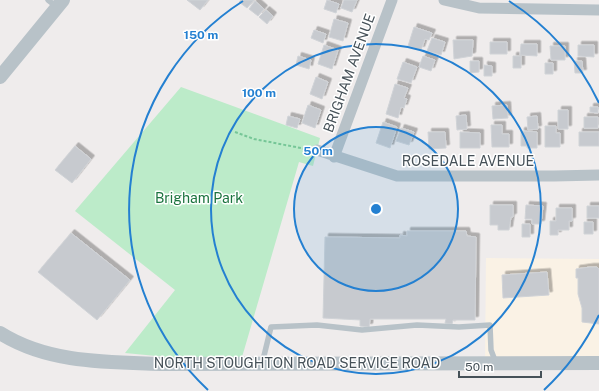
<svg xmlns="http://www.w3.org/2000/svg" width="599" height="391" viewBox="0 0 599 391" font-family="'Public Sans',sans-serif">
<style>
.commercial{fill:#faf2e5}
.green{fill:#bcebc9}
.building{fill:#c7cacf;stroke:#d0d3d7;filter:url(#shadow)}
.lines{fill:none;stroke-linecap:round;stroke-linejoin:round}
.path{stroke:#76c697;stroke-width:2;stroke-dasharray:3 2;stroke-linecap:butt}
.service{stroke:#b8c2c8;stroke-width:5.5}
.minor{stroke:#b8c2c8;stroke-width:11}
.tertiary{stroke:#b8c2c8;stroke-width:14}
.ring{fill:none;stroke:#2480d1;stroke-width:2}
.labels{text-anchor:middle;dominant-baseline:central;stroke-width:3;stroke-linejoin:round;paint-order:stroke}
.street-label{font-size:14px;fill:#465158;stroke:#fff}
.park-label{font-size:14px;fill:#1c743f;stroke:#fff}
.centre{fill:#2480d1;stroke:#fff;stroke-width:2}
.ring-label{font-size:12px;text-anchor:middle;font-weight:bold;fill:#2480d1;stroke:#fff;stroke-width:3;stroke-linejoin:round;paint-order:stroke}
</style>
<defs>
<filter id="shadow"><feDropShadow dx="3.5" dy="-3.5" stdDeviation="0" flood-color="#0004"/></filter>
</defs>
<rect width="100%" height="100%" fill="#efecec"/>
<path class="commercial" d="M 486,258 L 599,259 L 599,363 L 485,363 Z"/>
<path class="green" d="M 181,87 L 320,138 L 313,166 L 299,162 L 240,364 L 125,353 L 175,290 L 75,211 Z"/>
<path class="building" d="M 187,0 L 208,0 L 200,10 Z
M 241,0 L 254,0 L 247,8 L 239,2 Z
M 327,0 L 339,4 L 336,13 L 324,9 Z
M 344,0 L 357,0 L 352,12 L 341,8 Z
M 255,1 L 264,9 L 258,16 L 249,9 Z
M 266,10 L 273,16 L 267,24 L 259,17 Z
M 334,19 L 348,23 L 343,41 L 329,37 Z
M 414,27 L 432,33 L 429,40 L 425,39 L 421,50 L 408,46 Z
M 314,30 L 326,34 L 323,43 L 311,38 Z
M 432,38 L 445,42 L 441,55 L 427,51 Z
M 453,40 L 473,40 L 472,56 L 454,59 Z
M 490,42 L 507,42 L 507,54 L 490,54 Z
M 521,44 L 537,44 L 537,56 L 520,55 Z
M 324,45 L 338,50 L 332,69 L 318,64 Z
M 578,45 L 594,45 L 594,57 L 578,56 Z
M 550,46 L 565,46 L 565,60 L 551,60 Z
M 298,56 L 311,60 L 309,69 L 296,65 Z
M 423,56 L 435,60 L 431,71 L 419,67 Z
M 513,56 L 521,56 L 521,68 L 513,68 Z
M 470,61 L 479,61 L 479,72 L 470,73 Z
M 574,61 L 582,61 L 583,73 L 575,73 Z
M 403,62 L 417,67 L 411,83 L 397,79 Z
M 545,63 L 553,63 L 553,74 L 545,74 Z
M 484,65 L 492,66 L 492,76 L 484,76 Z
M 316,77 L 328,82 L 322,99 L 310,94 Z
M 395,84 L 408,88 L 404,98 L 407,99 L 404,108 L 401,107 L 398,118 L 386,114 Z
M 308,105 L 321,110 L 315,128 L 302,123 Z
M 507,105 L 508,118 L 493,119 L 492,106 Z
M 590,107 L 598,107 L 598,113 L 590,112 Z
M 558,110 L 568,110 L 568,129 L 558,129 Z
M 466,115 L 467,129 L 457,130 L 456,116 Z
M 288,116 L 300,119 L 297,128 L 286,125 Z
M 537,116 L 538,129 L 528,130 L 527,117 Z
M 584,117 L 598,117 L 598,128 L 584,128 Z
M 383,122 L 397,127 L 390,148 L 376,143 Z
M 491,125 L 502,125 L 502,134 L 509,134 L 509,147 L 492,147 Z
M 545,126 L 556,126 L 556,133 L 560,133 L 560,147 L 545,147 Z
M 401,128 L 414,132 L 409,145 L 396,141 Z
M 521,131 L 537,132 L 537,148 L 527,148 L 527,146 L 521,146 Z
M 428,132 L 445,132 L 446,148 L 429,149 Z
M 460,132 L 480,133 L 480,148 L 460,148 Z
M 579,132 L 599,132 L 599,146 L 579,146 Z
M 75,146 L 91,159 L 72,183 L 55,170 Z
M 490,205 L 513,205 L 513,217 L 511,217 L 509,230 L 498,230 L 498,225 L 490,225 Z
M 526,205 L 543,206 L 541,224 L 532,224 L 532,219 L 525,219 Z
M 587,206 L 599,206 L 599,218 L 587,218 Z
M 556,208 L 572,208 L 572,221 L 569,221 L 569,230 L 558,230 L 558,235 L 550,235 L 550,221 L 556,221 Z
M 584,222 L 593,222 L 593,234 L 584,234 Z
M 522,224 L 530,224 L 530,237 L 522,237 Z
M 407,231 L 466,231 L 467,236 L 476,237 L 475,320 L 453,320 L 452,324 L 445,323 L 446,319 L 370,319 L 369,327 L 360,326 L 360,320 L 323,318 L 325,237 L 400,238 L 400,235 L 407,236 Z
M 71,233 L 130,280 L 97,320 L 38,272 Z
M 590,267 L 597,267 L 599,269 L 599,324 L 582,322 L 582,308 L 578,294 L 578,278 L 576,278 L 576,269 Z
M 547,272 L 549,295 L 503,298 L 502,275 Z"/>
<g class="lines">
<path class="path" d="M 235,132 L 254,139 L 306,149"/>
<path class="service" d="M 48,0 L 57,7
M 262,364 L 271,327 L 317,325 L 362,330 L 417,325 L 459,327 L 490,325 L 491,350 L 496,363"/>
<path class="minor" d="M 444,0 L 479,8 L 599,10
M 317,150 L 397,176 L 554,176 L 599,175
M 334,157 L 392,0"/>
<path class="tertiary" d="M 0,77 L 63,0
M 0,333 C 49,364 109,362 164,364 L 599,363"/>
</g>
<circle cx="376" cy="209" r="82" fill="#2480d1" fill-opacity=".12"/>
<g class="ring">
<circle cx="376" cy="209" r="82"/>
<circle cx="376" cy="209" r="165"/>
<path d="M599 315A247 247 0 0 1 544 390M208 390A247 247 0 0 1 243 1M509 1A247 247 0 0 1 599 103"/>
</g>
<g class="labels">
<g class="street-label">
<text transform="translate(349 73) rotate(-70)">BRIGHAM AVENUE</text>
<text x="468" y="161">ROSEDALE AVENUE</text>
<text x="297" y="363">NORTH STOUGHTON ROAD SERVICE ROAD</text>
</g>
<g class="park-label">
<text x="199" y="198">Brigham Park</text>
</g>
</g>
<circle cx="376" cy="209" r="6" class="centre"/>
<g class="ring-label">
<text x="201" y="39">150 m</text>
<text x="259" y="97">100 m</text>
<text x="318" y="155">50 m</text>
</g>
<path d="M459 371v6h82v-6" fill="none" stroke="#465158" stroke-width="2"/>
<text x="465" y="371" font-size="12" fill="#465158" stroke="#ffffff" stroke-width="3" paint-order="stroke">50 m</text>
</svg>
